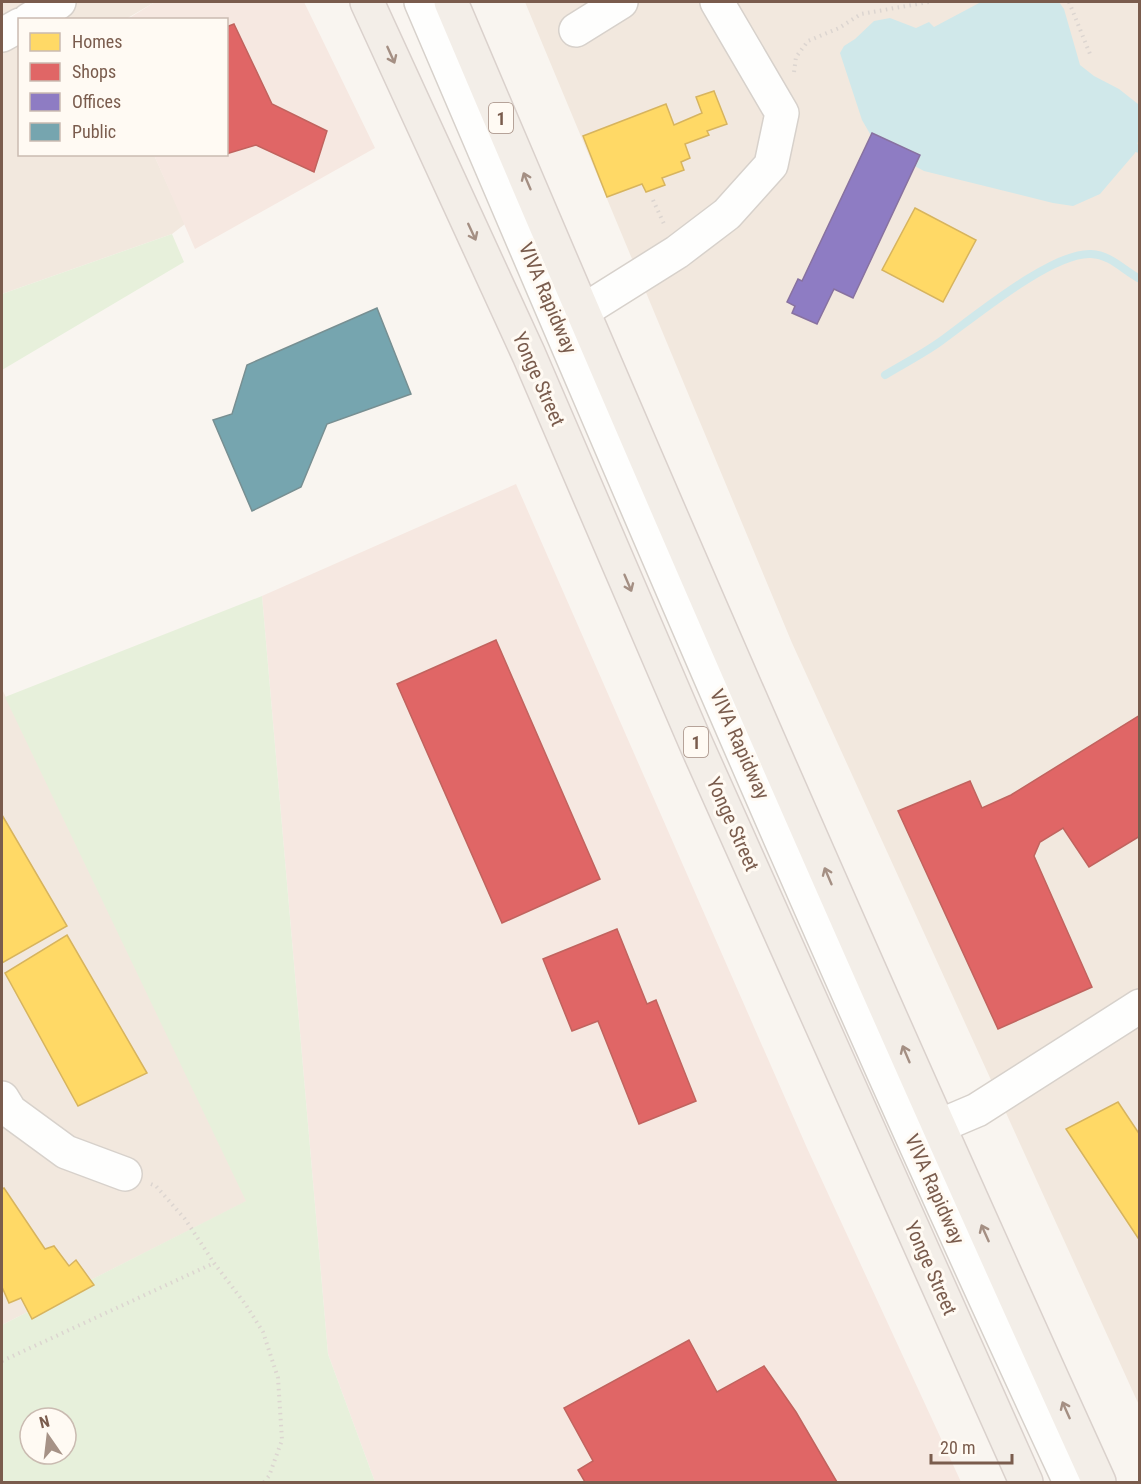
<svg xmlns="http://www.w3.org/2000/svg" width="1141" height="1484" viewBox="0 0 1141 1484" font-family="'Roboto Condensed',sans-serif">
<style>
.residential{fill:#f2e8de}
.commercial{fill:#f6e8e1}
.green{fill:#e7f0db;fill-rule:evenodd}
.water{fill:#d0e8ea}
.homes{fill:#ffd966;stroke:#d7b45e;stroke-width:1.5}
.shops{fill:#e06666;stroke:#c1635e;stroke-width:1.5}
.offices{fill:#8e7cc3;stroke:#8872a0;stroke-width:1.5}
.public{fill:#76a5af;stroke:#778f92;stroke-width:1.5}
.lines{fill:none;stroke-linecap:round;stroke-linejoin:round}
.stream{stroke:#d0e8ea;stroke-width:8}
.minor-casing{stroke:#d7d1cb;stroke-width:36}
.major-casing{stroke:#dad1cc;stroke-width:36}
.path{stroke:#dcd5d0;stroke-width:4;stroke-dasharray:1.5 4.5;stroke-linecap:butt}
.minor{stroke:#fefefd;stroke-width:33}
.major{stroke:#f3eee8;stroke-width:33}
.oneway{stroke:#a48f83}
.labels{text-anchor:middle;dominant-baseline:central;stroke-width:6;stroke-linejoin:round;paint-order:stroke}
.shield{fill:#fffaf3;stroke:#a28b7f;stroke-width:1.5}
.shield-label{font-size:18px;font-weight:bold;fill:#7a5c4d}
.street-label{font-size:20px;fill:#7a5c4d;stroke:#fffaf3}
</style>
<rect width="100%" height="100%" fill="#f9f5f0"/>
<path class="residential" d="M 2,2 L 155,2 L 126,19 L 20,20 L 20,154 L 154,155 L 185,224 L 172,234 L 2,294 Z
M 525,2 L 1139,2 L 1139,1405 L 792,643 Z
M 2,689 L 247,1201 L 2,1325 Z"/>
<path class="commercial" d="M 155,2 L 304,2 L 375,148 L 195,249 L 154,155 L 226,154 L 226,20 L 126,20 Z
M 516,484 L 807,1148 L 961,1482 L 375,1482 L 328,1354 L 262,596 Z"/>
<path class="green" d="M 172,234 L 184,262 L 2,370 L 2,294 Z
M 262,596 L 328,1354 L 375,1482 L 2,1482 L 2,1325 L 246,1201 L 5,697 ZM 30,1418 L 66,1418 L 66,1454 L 30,1454 Z"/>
<path class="water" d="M 981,2 L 1059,2 L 1064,9 L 1080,65 L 1094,76 L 1119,89 L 1138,104 L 1139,108 L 1140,134 L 1135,153 L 1100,194 L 1073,206 L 1053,203 L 924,171 L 877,146 L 862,120 L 840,53 L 844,46 L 855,39 L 874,21 L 890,18 L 916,28 L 929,22 L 934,27 Z"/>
<path class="homes" d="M 714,91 L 727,124 L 707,131 L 709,135 L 685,144 L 690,158 L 681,162 L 684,170 L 662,178 L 665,185 L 646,192 L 642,184 L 607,197 L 583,136 L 666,104 L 674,125 L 702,113 L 696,97 Z
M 915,208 L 976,240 L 943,302 L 882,270 Z
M 2,815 L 67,926 L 2,963 Z
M 67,935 L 147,1073 L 78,1106 L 5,973 Z
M 1118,1102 L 1140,1135 L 1140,1241 L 1066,1129 Z
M 4,1188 L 45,1249 L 54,1246 L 69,1266 L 76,1260 L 94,1285 L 32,1319 L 21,1298 L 9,1303 L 2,1287 L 2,1189 Z"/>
<path class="shops" d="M 234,24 L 272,104 L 327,131 L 314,172 L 256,145 L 226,154 L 226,27 Z
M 496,640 L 600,879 L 502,923 L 397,684 Z
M 1140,715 L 1140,836 L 1089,867 L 1063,828 L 1040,842 L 1034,856 L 1092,987 L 998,1029 L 898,811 L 970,781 L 982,808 L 1011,795 Z
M 617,929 L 647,1004 L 656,1000 L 696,1101 L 639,1124 L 598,1021 L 572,1031 L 543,959 Z
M 689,1340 L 717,1392 L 764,1366 L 796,1412 L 837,1482 L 585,1482 L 578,1470 L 593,1461 L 564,1408 Z"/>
<path class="offices" d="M 872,133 L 920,155 L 853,298 L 834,289 L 817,324 L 792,313 L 795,306 L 787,302 L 798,279 L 802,281 Z"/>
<path class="public" d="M 377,308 L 411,394 L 327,424 L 301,487 L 252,511 L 213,420 L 232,414 L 247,365 Z"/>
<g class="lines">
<path class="stream" d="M 1136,148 L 1140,149
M 885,375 C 903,364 923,354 941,341 C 973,318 1052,252 1091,254 C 1111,255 1123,270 1140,279"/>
<g class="minor-casing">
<path id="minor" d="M 421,2 C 633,497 842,994 1070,1482
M 29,20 L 59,2
M 576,30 L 621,2
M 2,35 L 20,25
M 583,311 L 677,252 L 727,214 L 771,165 L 782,113 L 717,2
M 2,1098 L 10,1111 L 66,1152 L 125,1174
M 937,1127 L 977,1110 L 1140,1006"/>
</g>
<g class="major-casing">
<path id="major" d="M 367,2 L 529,355 L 697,746 L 1026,1482
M 451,2 C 661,498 876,992 1099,1482"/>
</g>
<path class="path" d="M 1069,2 L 1090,54
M 794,72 L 796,57 L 808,41 L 839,28 L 861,14 L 929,2
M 653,200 L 664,224
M 151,1184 L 156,1186 L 185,1219 L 214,1263 L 246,1305 L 263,1332 L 278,1378 L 282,1440 L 269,1476 L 264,1482
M 2,1361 L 214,1263"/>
<use href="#minor" class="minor"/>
<use href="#major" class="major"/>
</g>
<defs><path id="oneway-shaft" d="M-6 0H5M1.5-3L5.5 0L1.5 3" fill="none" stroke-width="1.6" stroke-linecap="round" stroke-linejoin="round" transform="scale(1.5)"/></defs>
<g class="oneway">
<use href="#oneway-shaft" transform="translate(391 55) rotate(66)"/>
<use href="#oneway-shaft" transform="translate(527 181) rotate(-113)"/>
<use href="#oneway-shaft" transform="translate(472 232) rotate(65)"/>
<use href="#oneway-shaft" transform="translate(628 583) rotate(67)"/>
<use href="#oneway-shaft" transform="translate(828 876) rotate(-113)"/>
<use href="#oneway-shaft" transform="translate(906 1054) rotate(-113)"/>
<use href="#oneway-shaft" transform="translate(985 1233) rotate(-114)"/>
<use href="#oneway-shaft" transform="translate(1066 1410) rotate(-114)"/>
</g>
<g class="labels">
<g class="shield">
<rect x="489" y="103" width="24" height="30" rx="4.5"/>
<rect x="684" y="727" width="24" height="30" rx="4.5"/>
</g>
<g class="shield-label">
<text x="501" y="118">1</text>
<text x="696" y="742">1</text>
</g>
<g class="street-label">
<text transform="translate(548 298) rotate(67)">VIVA Rapidway</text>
<text transform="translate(539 379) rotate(66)">Yonge Street</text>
<text transform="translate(740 744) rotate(66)">VIVA Rapidway</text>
<text transform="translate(733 824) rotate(66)">Yonge Street</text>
<text transform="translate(935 1189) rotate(66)">VIVA Rapidway</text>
<text transform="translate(931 1268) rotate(66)">Yonge Street</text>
</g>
</g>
<rect width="1141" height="1484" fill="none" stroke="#7a5c4d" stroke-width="6"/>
<rect x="18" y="18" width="210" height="138" fill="#fffaf3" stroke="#cabbb1" stroke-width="1.5"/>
<rect x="30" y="33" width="30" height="18" fill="#ffd966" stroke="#cabbb1" stroke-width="1.5"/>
<text x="72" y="48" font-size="18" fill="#7a5c4d">Homes</text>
<rect x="30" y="63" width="30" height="18" fill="#e06666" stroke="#cabbb1" stroke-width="1.5"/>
<text x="72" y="78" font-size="18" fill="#7a5c4d">Shops</text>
<rect x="30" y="93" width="30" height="18" fill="#8e7cc3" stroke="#cabbb1" stroke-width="1.5"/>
<text x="72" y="108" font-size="18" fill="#7a5c4d">Offices</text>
<rect x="30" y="123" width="30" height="18" fill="#76a5af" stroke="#cabbb1" stroke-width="1.5"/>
<text x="72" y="138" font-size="18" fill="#7a5c4d">Public</text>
<g transform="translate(48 1436) rotate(346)"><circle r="28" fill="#fffaf3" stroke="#cabbb1" stroke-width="1.5"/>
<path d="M0-4.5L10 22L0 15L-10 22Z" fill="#a69286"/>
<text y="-9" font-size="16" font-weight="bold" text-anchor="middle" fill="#7a5c4d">N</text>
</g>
<path d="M931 1454v9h81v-9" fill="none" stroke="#7a5c4d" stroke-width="3"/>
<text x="940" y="1454" font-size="18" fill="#7a5c4d" stroke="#fffaf3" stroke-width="4.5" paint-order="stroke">20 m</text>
</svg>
